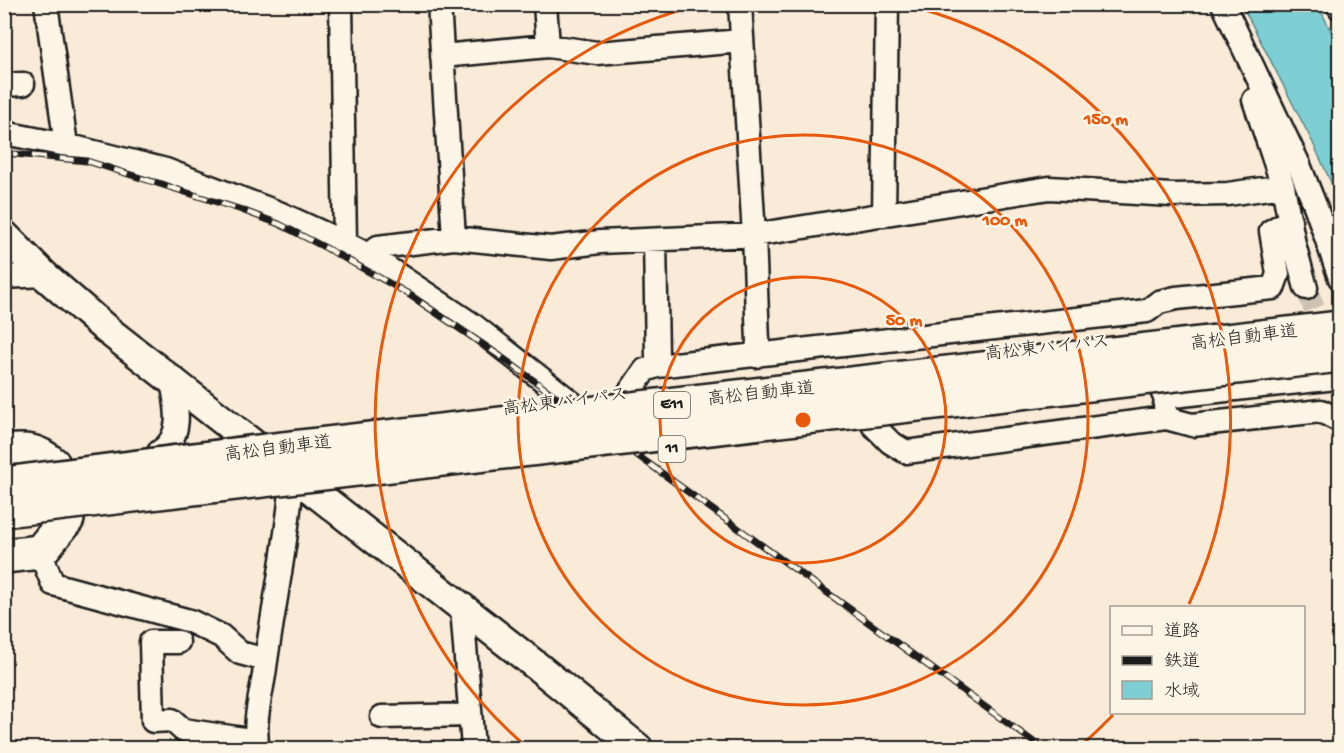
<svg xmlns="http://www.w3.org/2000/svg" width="1344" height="753" viewBox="0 0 1344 753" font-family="'Gochi Hand','Klee One',sans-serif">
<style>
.water{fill:#7ecfd3;stroke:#57878a;stroke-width:1.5}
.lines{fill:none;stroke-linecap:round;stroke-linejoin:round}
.minor-tunnel{stroke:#cec2b2;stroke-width:22;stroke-dasharray:22 11;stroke-linecap:butt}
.minor-casing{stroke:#1c1c1c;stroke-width:27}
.tertiary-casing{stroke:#1c1c1c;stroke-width:33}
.trunk-casing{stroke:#1c1c1c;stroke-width:38}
.minor{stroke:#fcf5e5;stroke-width:22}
.tertiary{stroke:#fcf5e5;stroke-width:28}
.trunk{stroke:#fcf5e5;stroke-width:33}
.rail-casing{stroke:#1c1c1c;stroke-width:7}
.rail{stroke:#fcf5e5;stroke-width:4.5;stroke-dasharray:14;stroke-linecap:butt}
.motorway-bridge-casing{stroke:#1c1c1c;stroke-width:38;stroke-linecap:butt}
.motorway-bridge{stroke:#fcf5e5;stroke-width:33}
.ring{fill:none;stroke:#e8590c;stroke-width:3}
.labels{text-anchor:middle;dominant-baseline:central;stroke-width:5;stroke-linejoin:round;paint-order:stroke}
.shield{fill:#fcf5e5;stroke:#5f5d58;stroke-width:1.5}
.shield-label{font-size:16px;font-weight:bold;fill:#1c1c1c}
.street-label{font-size:18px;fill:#1c1c1c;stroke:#fcf5e5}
.centre{fill:#e8590c;stroke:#fcf5e5;stroke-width:3}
.ring-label{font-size:18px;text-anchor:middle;font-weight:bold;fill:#e8590c;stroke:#fcf5e5;stroke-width:5;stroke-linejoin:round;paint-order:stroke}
</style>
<rect width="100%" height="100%" fill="#faebd8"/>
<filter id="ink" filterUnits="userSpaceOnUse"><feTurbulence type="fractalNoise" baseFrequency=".0167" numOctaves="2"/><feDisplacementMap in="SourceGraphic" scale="12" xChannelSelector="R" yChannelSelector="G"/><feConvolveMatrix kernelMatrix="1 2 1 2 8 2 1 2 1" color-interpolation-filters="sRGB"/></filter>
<g filter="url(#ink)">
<path class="water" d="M 1242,5 L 1318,5 L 1339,47 L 1339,200 L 1313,143 Z"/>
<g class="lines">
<path class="minor-tunnel" d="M 1306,288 L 1328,342"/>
<g class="minor-casing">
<path id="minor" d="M 46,4 L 66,145
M 341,4 L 345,243
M 439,4 L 454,238 L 551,248 L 600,242 L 754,235 L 1049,188 L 1172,195 L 1228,194 L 1283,186
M 545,4 L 548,46
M 740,4 L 754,235 L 758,342 L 756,356
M 1223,4 L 1299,165 L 1316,208 L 1340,278
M 1338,4 L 1340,8
M 442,56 L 548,46 L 597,53 L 742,41
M 4,85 L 23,84
M 1254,100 L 1283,186 L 1294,244 L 1306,288
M 4,133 L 66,145 L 166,170 L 279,213 L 345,243 L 368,255 L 473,325 L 571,402
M 884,215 L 887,4
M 655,240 L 657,357
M 368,255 L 378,247 L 454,238
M 4,277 L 44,275
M 627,396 L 645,370 L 657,366 L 1147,311 L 1159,302 L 1176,298 L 1273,288 L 1278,274 L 1271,231 L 1290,220
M 1165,405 L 1166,418 L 1192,425 L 1321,411 L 1340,421
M 873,425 L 890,442 L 906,452 L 1166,418
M 159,452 C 184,437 177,407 172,382
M 40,552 L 53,584 L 190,621 L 221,636 L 240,653 L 266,660
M 462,608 L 473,748
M 178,642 L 151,642 L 153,721 L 172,720 L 183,730 L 257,741
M 382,717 L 470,715
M 258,748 C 253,725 260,699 264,675 C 272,614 285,554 291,492"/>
</g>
<g class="tertiary-casing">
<path id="tertiary" d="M 4,235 L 44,275 L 106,329 L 538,667 L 638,748"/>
</g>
<g class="trunk-casing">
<path id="trunk" d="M 1168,391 L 1340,372
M 4,452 C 26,450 35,449 53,464
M 4,556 L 40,552 L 67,519"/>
</g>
<use href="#minor" class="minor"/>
<use href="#tertiary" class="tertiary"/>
<use href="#trunk" class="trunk"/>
<g class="rail-casing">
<path id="rail" d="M 4,153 L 87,161 L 239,209 L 279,224 L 326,248 L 407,293 L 500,356 L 1042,748"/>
</g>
<use href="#rail" class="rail"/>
<g class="motorway-bridge-casing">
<path id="motorway-bridge" d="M 4,484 L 273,450 L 1340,328
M 4,510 L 1340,355"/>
</g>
<use href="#motorway-bridge" class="motorway-bridge"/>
</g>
</g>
<g class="ring">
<circle cx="803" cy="420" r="143"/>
<circle cx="803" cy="420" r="285"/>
<path d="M1113 715A428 428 0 0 1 1078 748M528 748A428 428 0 0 1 699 5M907 5A428 428 0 0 1 1189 604"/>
</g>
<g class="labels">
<g class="shield">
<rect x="654" y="392" width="36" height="26" rx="4.5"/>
<rect x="658.5" y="436" width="27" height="26" rx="4.5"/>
</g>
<g class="shield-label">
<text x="672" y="405">E11</text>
<text x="672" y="449">11</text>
</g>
<g class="street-label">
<text transform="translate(1244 339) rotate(-7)">高松自動車道</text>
<text transform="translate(1047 349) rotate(-6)">高松東バイパス</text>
<text transform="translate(761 395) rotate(-6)">高松自動車道</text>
<text transform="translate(565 403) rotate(-7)">高松東バイパス</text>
<text transform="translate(278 450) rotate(-7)">高松自動車道</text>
</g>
</g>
<circle cx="803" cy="420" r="9" class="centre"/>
<g class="ring-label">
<text x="1106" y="124">150 m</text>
<text x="1005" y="225">100 m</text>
<text x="904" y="325">50 m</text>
</g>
<rect width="1344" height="753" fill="none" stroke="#fcf5e5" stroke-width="24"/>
<rect x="12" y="12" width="1320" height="729" fill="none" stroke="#1c1c1c" stroke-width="2" filter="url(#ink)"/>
<rect x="1110" y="606" width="195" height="108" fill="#fcf5e5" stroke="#a29e95" stroke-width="1.5"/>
<rect x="1122" y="626" width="30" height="9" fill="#fcf5e5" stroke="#a29e95" stroke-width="1.5"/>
<text x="1164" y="636" font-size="18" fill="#1c1c1c">道路</text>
<rect x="1122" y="656" width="30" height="9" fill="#1c1c1c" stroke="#a29e95" stroke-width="1.5"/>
<text x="1164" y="666" font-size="18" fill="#1c1c1c">鉄道</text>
<rect x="1122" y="681" width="30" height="18" fill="#7ecfd3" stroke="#a29e95" stroke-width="1.5"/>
<text x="1164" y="696" font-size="18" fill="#1c1c1c">水域</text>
</svg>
